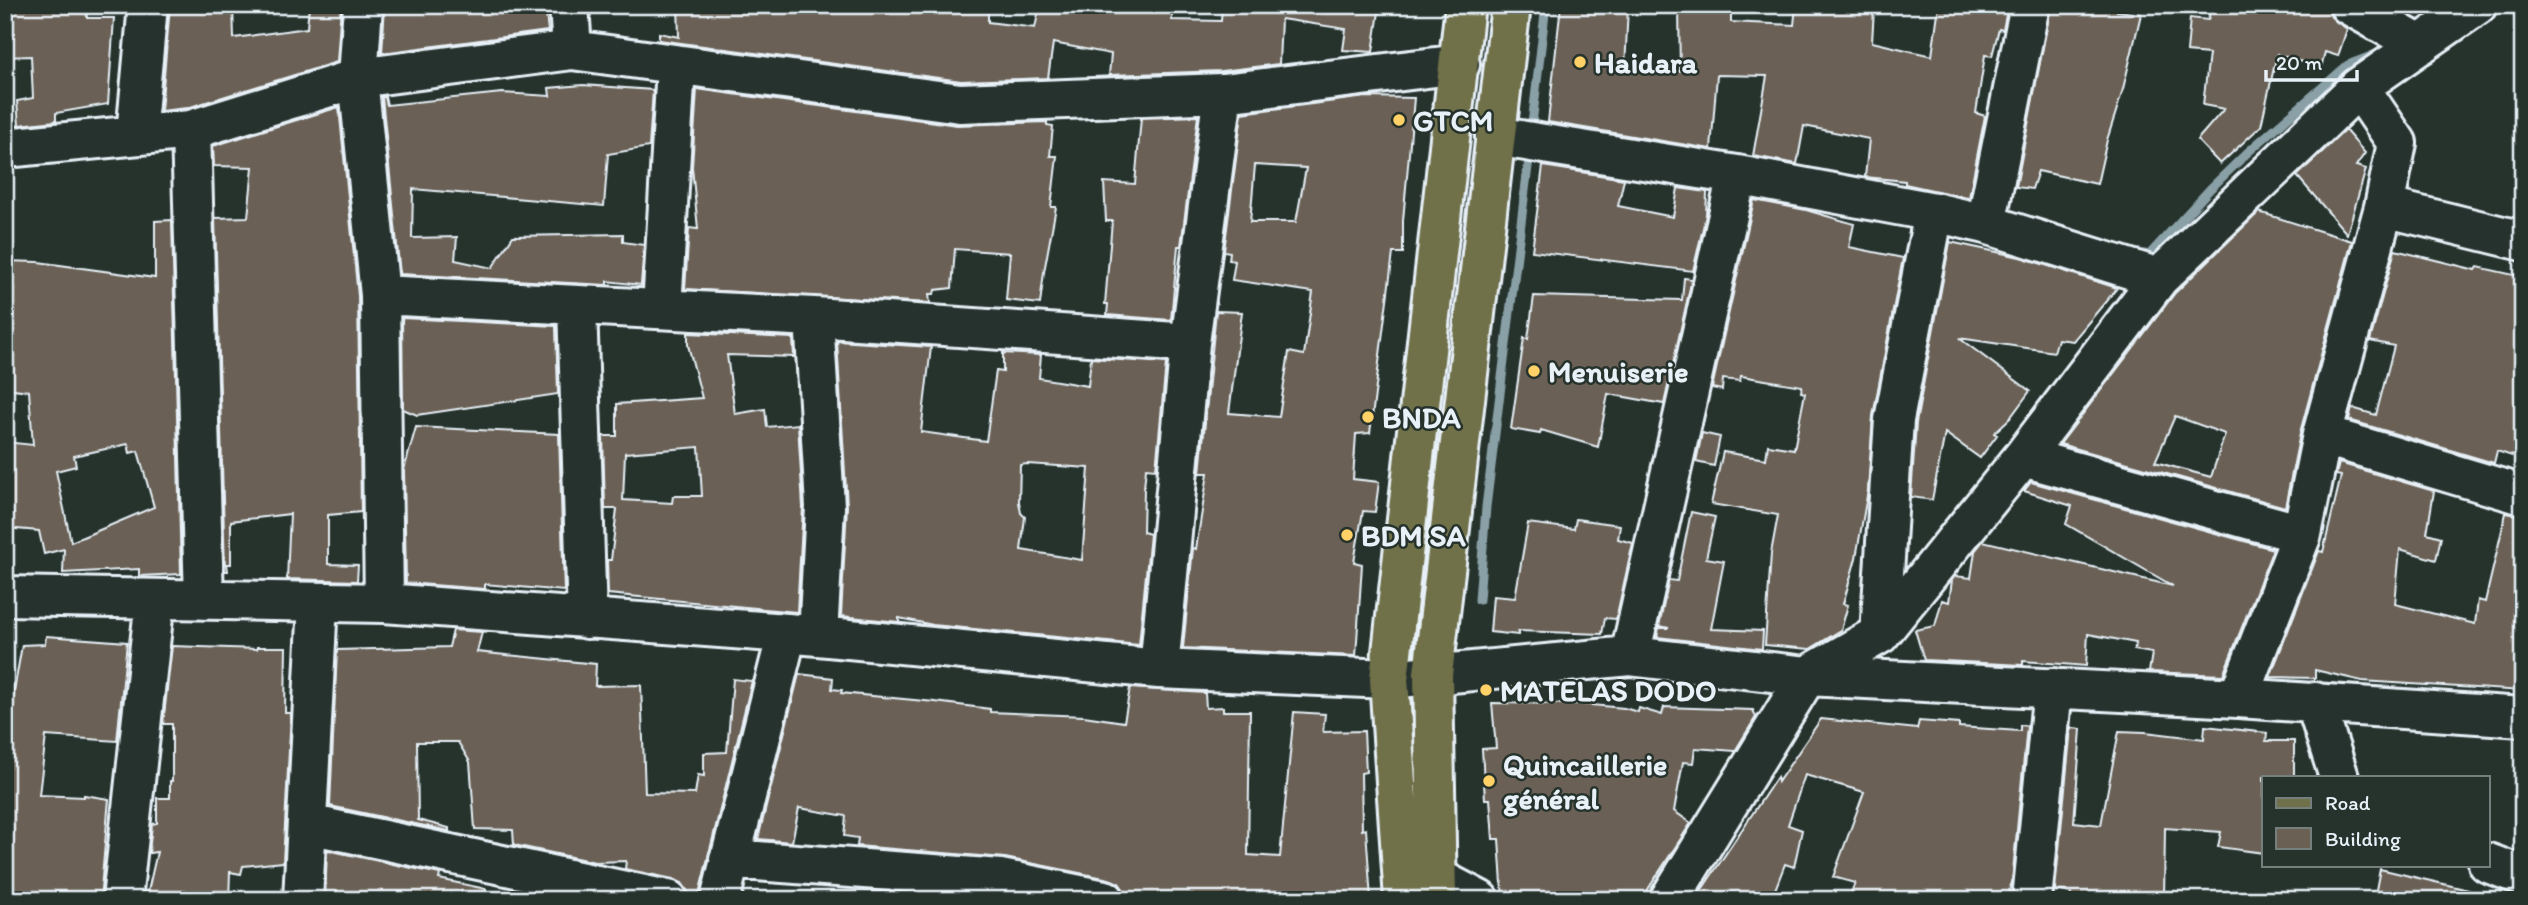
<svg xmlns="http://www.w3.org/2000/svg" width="2528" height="905" viewBox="0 0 2528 905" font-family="Itim,sans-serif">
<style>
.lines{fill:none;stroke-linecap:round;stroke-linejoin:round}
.stream{stroke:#89a0a7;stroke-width:9}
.building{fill:#6a6154;stroke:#e8f1f8;stroke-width:2;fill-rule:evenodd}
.minor-casing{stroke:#e8f1f8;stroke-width:44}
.major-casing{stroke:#e8f1f8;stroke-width:44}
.minor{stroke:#26332d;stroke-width:38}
.major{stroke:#70704a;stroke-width:38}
.poi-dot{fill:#ffd166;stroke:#26332d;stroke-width:2.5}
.labels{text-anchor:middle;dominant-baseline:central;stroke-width:5;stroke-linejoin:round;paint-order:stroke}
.poi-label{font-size:30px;font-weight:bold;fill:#e8f1f8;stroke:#26332d;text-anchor:start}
</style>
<rect width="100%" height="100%" fill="#26332d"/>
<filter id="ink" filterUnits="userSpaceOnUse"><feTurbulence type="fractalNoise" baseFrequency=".0143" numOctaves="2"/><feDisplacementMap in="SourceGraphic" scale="14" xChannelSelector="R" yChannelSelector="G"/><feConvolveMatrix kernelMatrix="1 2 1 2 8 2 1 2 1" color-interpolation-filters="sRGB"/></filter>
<g filter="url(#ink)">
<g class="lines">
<path class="stream" d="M 1532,124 L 1546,5
M 2139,253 L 2149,255 L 2210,189 L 2248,152 L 2348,65 L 2379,53
M 1479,600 L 1486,507 L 1530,150"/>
</g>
<path class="building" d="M 8,5 L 86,5 L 87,18 L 114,18 L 108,104 L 56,113 L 56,121 L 19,125 L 17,101 L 33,98 L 31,56 L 5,57 Z
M 207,5 L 233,5 L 234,38 L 307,28 L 309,5 L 341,5 L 337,62 L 187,108 L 161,111 L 170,6 L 207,10 Z
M 385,5 L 545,5 L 548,31 L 382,53 Z
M 678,5 L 969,5 L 988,7 L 988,22 L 1035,28 L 1040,5 L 1172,5 L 1172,20 L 1221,21 L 1222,5 L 1380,5 L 1373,52 L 1343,50 L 1346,29 L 1281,19 L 1279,64 L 1221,71 L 1109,75 L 1111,54 L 1053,43 L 1048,78 L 961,81 L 659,40 L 659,33 L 679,37 Z
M 1561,5 L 1628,5 L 1625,70 L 1680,71 L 1679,10 L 1686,11 L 1686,5 L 1731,5 L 1731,22 L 1794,25 L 1796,5 L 1874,9 L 1872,42 L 1932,56 L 1939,5 L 2008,5 L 2003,30 L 1999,29 L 1992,56 L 1985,55 L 1976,113 L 1985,116 L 1969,198 L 1905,184 L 1905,181 L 1865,177 L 1869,139 L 1804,126 L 1797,164 L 1753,156 L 1767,76 L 1717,75 L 1711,149 L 1548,122 Z
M 2051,5 L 2119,5 L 2117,11 L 2141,14 L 2122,93 L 2107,140 L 2097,184 L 2038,171 L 2032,189 L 2016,187 Z
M 2212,5 L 2327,5 L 2331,17 L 2347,29 L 2338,56 L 2325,52 L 2321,68 L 2277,54 L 2261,126 L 2220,164 L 2197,140 L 2224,109 L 2203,105 L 2209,54 L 2187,52 L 2190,18 L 2208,20 Z
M 583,85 L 653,90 L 649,147 L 608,154 L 604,206 L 413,189 L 412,238 L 457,237 L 455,260 L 492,268 L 513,236 L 623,234 L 623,242 L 644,245 L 641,285 L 607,281 L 607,285 L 400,274 L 382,97 L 385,97 L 387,105 L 502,93 L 550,96 L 549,88 Z
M 697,89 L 957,125 L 1047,122 L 1047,125 L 1053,126 L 1050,156 L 1057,156 L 1051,207 L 1056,207 L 1044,272 L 1040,304 L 1006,300 L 1010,253 L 955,249 L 952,288 L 935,290 L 934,294 L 929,294 L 930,303 L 685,289 L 689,228 L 698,229 L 692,167 Z
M 1366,97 L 1414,98 L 1403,221 L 1403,253 L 1393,253 L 1370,433 L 1356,434 L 1353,479 L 1379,482 L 1375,512 L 1363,511 L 1354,562 L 1362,564 L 1356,656 L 1183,648 L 1193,548 L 1196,549 L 1208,473 L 1200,473 L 1216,311 L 1242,312 L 1229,413 L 1279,417 L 1289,352 L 1304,355 L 1313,292 L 1232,280 L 1235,261 L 1229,260 L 1230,252 L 1224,251 L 1242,113 ZM 1255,165 L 1306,168 L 1296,222 L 1250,222 Z
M 339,107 L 358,296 L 361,512 L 328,515 L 328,564 L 358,565 L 357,581 L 287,579 L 290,514 L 231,521 L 231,564 L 227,564 L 228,571 L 225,571 L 215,218 L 248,217 L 253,167 L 214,166 L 213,146 Z
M 1198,116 L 1181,246 L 1178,246 L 1171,320 L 1107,315 L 1108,304 L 1105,304 L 1112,221 L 1106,221 L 1104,182 L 1135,184 L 1141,118 Z
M 2345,130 L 2365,153 L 2356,166 L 2366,169 L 2347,234 L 2297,176 Z
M 1543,166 L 1624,179 L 1618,206 L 1673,217 L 1678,188 L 1707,192 L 1706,215 L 1693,271 L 1532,251 Z
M 1754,200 L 1806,210 L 1854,224 L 1849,247 L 1903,258 L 1873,416 L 1868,490 L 1856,558 L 1843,604 L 1848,605 L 1841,630 L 1810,649 L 1765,645 L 1771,553 L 1778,515 L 1711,504 L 1723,452 L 1766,459 L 1768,445 L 1794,449 L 1805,393 L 1801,392 L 1802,386 L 1741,376 L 1740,381 L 1723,379 L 1722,390 L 1712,388 Z
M 2259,212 L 2352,241 L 2301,429 L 2285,507 L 2060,444 L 2175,293 ZM 2175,416 L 2225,434 L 2211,477 L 2155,462 Z
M 172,220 L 181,574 L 139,576 L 139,569 L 63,573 L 64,549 L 44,554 L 39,531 L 5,528 L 5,442 L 33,445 L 29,391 L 5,388 L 5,261 L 38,262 L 155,278 L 155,221 ZM 128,444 L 130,453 L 138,451 L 154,507 L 71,542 L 56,471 L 76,466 L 74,456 Z
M 1950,242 L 2020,257 L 2117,288 L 2073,341 L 2058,339 L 2054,352 L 1959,338 L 2030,391 L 2010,418 L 1994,433 L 1997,435 L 1980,458 L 1945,433 L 1932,500 L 1911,497 L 1916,423 Z
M 2395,250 L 2476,270 L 2478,267 L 2523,277 L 2523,429 L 2515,457 L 2497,451 L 2494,463 L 2349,420 L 2352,408 L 2376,415 L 2394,346 L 2370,341 Z
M 1684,278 L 1692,279 L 1664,404 L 1608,394 L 1598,447 L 1541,430 L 1540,434 L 1511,429 L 1524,338 L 1528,339 L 1534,296 L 1682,300 Z
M 402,318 L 556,326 L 558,394 L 417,415 L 403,409 Z
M 688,333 L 793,338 L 794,357 L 727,355 L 735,414 L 765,409 L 767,427 L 798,424 L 803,507 L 797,612 L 608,594 L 607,560 L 611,560 L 617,509 L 605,509 L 603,436 L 617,436 L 617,404 L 702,398 L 688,345 ZM 699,447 L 702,496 L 673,496 L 672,503 L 623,500 L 625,453 Z
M 837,341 L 931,347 L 921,432 L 986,441 L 996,371 L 1003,372 L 1003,353 L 1041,355 L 1039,378 L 1088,386 L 1091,358 L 1166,363 L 1156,469 L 1146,468 L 1144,488 L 1143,532 L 1150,534 L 1139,645 L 933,625 L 899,618 L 899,622 L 841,616 L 847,506 ZM 1027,464 L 1089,468 L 1082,560 L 1021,550 L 1025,517 L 1021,513 L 1019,502 L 1020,465 Z
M 416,427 L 559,434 L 564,591 L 485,584 L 485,589 L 406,583 L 404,470 Z
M 1702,433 L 1720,437 L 1714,466 L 1696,462 Z
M 2339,463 L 2434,491 L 2427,533 L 2441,537 L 2436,560 L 2400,549 L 2395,604 L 2475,624 L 2478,600 L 2485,602 L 2506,513 L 2523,516 L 2523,691 L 2362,681 L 2315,670 L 2315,678 L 2270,677 L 2319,551 L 2323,552 L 2341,476 L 2336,475 Z
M 2031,482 L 2273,549 L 2223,675 L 2149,672 L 2152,653 L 2134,650 L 2136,643 L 2088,634 L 2086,666 L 2023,661 L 2023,665 L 1924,660 L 1915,630 L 1935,626 L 1942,600 L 1949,602 L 1952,580 L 1955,576 L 1971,578 L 1975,551 L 1983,541 L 2173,586 L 2066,524 L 2072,506 L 2024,491 Z
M 1691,512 L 1715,517 L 1706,558 L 1724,561 L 1711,629 L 1763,631 L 1762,649 L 1657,637 L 1659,628 L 1669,628 L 1659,626 L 1669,580 L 1677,581 Z
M 1576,519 L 1620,525 L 1618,539 L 1633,543 L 1616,619 L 1605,618 L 1602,634 L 1518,631 L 1518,635 L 1490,632 L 1493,596 L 1515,598 L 1528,523 L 1574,529 Z
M 453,630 L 482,632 L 477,652 L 596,664 L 595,686 L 641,685 L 645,793 L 695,794 L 698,775 L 704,776 L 704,753 L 727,752 L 733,679 L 752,681 L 699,894 L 689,893 L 682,883 L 673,879 L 625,869 L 626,861 L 595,862 L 514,845 L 513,830 L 475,829 L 470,762 L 458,742 L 417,742 L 418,820 L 449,828 L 449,831 L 330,806 L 337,650 L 449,647 Z
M 46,636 L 127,642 L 117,741 L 46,736 L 39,795 L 84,797 L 84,795 L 109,799 L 100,900 L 9,900 L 8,863 L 5,863 L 5,760 L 14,691 L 22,645 L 45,644 Z
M 172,646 L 257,649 L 257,647 L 286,647 L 285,713 L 291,713 L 283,862 L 243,866 L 241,874 L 230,872 L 229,900 L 146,900 L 157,852 L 149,853 L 152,824 L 157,823 L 157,798 L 170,798 L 170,781 L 172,781 L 172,724 L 163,724 Z
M 799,674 L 833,678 L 832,689 L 842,690 L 841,693 L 935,702 L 990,709 L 990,712 L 1084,716 L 1124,722 L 1130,688 L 1205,693 L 1206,708 L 1223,707 L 1223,711 L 1250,711 L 1248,855 L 1280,857 L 1294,712 L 1325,714 L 1323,732 L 1364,731 L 1366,772 L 1361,773 L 1362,830 L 1366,829 L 1371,900 L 1161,900 L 1126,893 L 1119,883 L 1109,879 L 1005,858 L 857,846 L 858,838 L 844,836 L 846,816 L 799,808 L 792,842 L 758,839 Z
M 1492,703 L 1581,704 L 1624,708 L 1638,712 L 1639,708 L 1662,715 L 1664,707 L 1753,710 L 1756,717 L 1735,751 L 1695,748 L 1693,763 L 1683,762 L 1674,811 L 1691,823 L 1641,900 L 1503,900 L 1499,839 L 1493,839 L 1490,799 L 1485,799 L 1482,749 L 1496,748 Z
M 1821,719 L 1917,729 L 1919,721 L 1959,724 L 1959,727 L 2020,731 L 2020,725 L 2027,726 L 2012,882 L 2006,900 L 1848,900 L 1855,883 L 1833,877 L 1864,792 L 1805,775 L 1788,825 L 1802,830 L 1794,867 L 1785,864 L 1771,900 L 1695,900 L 1777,777 L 1778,782 Z
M 2205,726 L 2267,733 L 2266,741 L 2294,741 L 2294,777 L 2264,777 L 2264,853 L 2218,847 L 2221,832 L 2165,828 L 2164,900 L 2070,900 L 2071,893 L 2055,890 L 2071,728 L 2081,729 L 2074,822 L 2101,825 L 2119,731 L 2145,732 L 2204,739 Z
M 327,850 L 440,874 L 439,879 L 486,889 L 485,900 L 325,900 Z
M 2380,869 L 2469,890 L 2468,900 L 2374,900 Z"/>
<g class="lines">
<g class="minor-casing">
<path id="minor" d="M 363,5 L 358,78 L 380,295 L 384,603
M 569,5 L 572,50
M 2349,5 L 2420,45
M 191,130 L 204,600
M 136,135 L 148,5
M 1495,136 L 1737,175 L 1934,212 L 1986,224 L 2159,278
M 5,148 L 191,130 L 358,78 L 572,50 L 960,103 L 1223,93 L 1460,64
M 2384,207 L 2523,241
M 1986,224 L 2030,5
M 380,295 L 814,317 L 1190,343
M 577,305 L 587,619
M 662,309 L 676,66
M 814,317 L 825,507 L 818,636
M 2322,435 L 2523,495
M 2023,457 L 2302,534
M 5,596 L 384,603 L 787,633 L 1159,669 L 1389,679 L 1630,656 L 1807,676 L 2238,698 L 2523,717
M 1880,634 L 1894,420 L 1934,212
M 1630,656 L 1737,175
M 1159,669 L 1190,343 L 1223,93
M 2238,698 L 2302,534 L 2322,435 L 2384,207 L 2397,143 L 2359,87
M 2315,702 L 2339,777
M 308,824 L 668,900
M 729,859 L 1001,879 L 1105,900
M 2488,863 L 2523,876
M 1437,878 L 1479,900
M 122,900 L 155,599
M 303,900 L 318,602
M 720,900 L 787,633
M 1669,900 L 1807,676 L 1880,634 L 2023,457 L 2159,278 L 2359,87 L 2477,5
M 2032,900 L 2053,688"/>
</g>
<g class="major-casing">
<path id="major" d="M 1404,900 L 1389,679 L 1465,5
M 1437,900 L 1433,674 L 1511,5"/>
</g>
<use href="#minor" class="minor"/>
<use href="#major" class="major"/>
</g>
</g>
<g class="poi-dot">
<circle cx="1580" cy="62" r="7"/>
<circle cx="1399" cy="120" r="7"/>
<circle cx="1534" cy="371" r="7"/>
<circle cx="1368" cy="417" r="7"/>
<circle cx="1347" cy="535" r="7"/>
<circle cx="1486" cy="690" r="7"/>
<circle cx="1489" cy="781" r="7"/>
</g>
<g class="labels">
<g class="poi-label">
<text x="1594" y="62">Haidara</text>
<text x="1413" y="120">GTCM</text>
<text x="1548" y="371">Menuiserie</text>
<text x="1382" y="417">BNDA</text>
<text x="1361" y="535">BDM SA</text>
<text x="1500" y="690">MATELAS DODO</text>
<text x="1503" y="764">Quincaillerie<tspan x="1503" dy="34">général</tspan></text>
</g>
</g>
<rect width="2528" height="905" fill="none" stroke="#26332d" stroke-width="28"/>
<rect x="14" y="14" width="2500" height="877" fill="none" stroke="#e8f1f8" stroke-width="2.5" filter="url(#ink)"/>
<rect x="2262" y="776" width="228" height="91" fill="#26332d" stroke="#747f7e" stroke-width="2"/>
<rect x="2276" y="798" width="35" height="10" fill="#70704a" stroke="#747f7e" stroke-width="2"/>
<text x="2325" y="810" font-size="21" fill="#e8f1f8">Road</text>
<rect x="2276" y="828" width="35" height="21" fill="#6a6154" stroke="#747f7e" stroke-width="2"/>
<text x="2325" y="846" font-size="21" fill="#e8f1f8">Building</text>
<path d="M2266 70v10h91v-10" fill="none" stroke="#e8f1f8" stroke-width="3.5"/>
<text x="2276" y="70" font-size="21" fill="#e8f1f8" stroke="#26332d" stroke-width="5" paint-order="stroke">20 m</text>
</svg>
